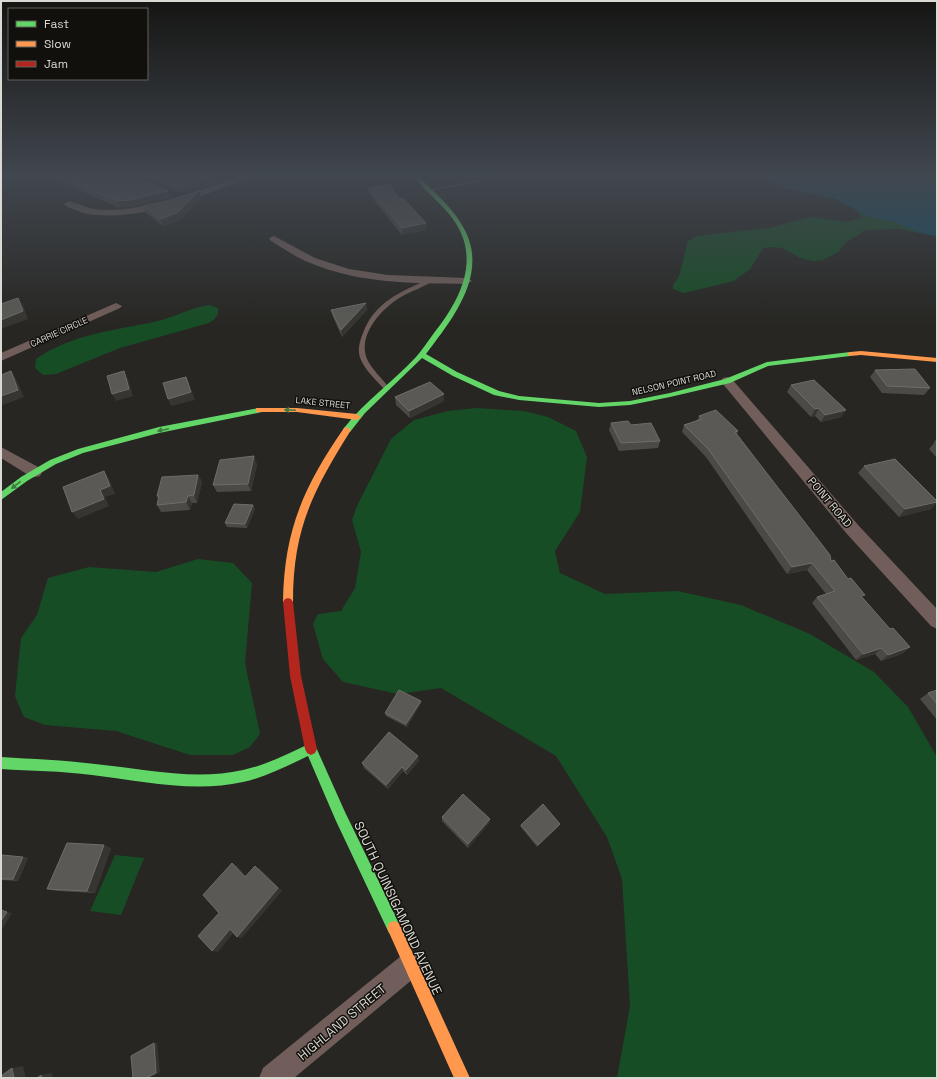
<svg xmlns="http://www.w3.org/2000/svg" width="938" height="1079" viewBox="0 0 938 1079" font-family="'Space Grotesk',sans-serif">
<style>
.green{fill:#174d25}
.water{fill:#105067}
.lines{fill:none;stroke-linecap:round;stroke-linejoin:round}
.lane{fill:#715e5a;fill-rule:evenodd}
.street{fill:#715e5a;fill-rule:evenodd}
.fast{fill:#63d668;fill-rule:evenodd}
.slow{fill:#ff974d;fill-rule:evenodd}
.jam{fill:#b3261e;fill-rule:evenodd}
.wall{fill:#4b4a46}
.shaded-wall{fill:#363531}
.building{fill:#5a5955;stroke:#6e6d69}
.oneway{fill:#3e7d3f}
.labels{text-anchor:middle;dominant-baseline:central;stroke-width:3;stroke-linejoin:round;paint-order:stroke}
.far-street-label{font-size:9px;fill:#dad9d3;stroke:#11100c}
.street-label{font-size:11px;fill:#dad9d3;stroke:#11100c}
.near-street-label{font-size:13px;fill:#dad9d3;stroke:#11100c}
</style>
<rect width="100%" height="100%" fill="#272622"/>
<path class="green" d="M 759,175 L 937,175 L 937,236 L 898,229 L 866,230 L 845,243 L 838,252 L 823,260 L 813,261 L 800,258 L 782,248 L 772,247 L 763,248 L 750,269 L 734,281 L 684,293 L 673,289 L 673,285 L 679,276 L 688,241 L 697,236 L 769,228 L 812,217 L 847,222 L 862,218 C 851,194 806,195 785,188 C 776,184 768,179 759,175 Z
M 210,305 L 218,308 C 219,315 215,320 209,323 L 120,348 L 56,374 L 43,375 L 35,368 L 36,359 C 71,334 117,330 158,321 C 175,317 192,307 210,305 Z
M 476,408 L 524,411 L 548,417 L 576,431 L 587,457 L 580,512 L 555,551 L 560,573 L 605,594 L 677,591 L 741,605 L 810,634 L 874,672 L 908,707 L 937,757 L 937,1078 L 617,1078 L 630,1006 L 622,879 L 607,837 L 556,756 L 441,688 L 398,694 L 343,682 L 323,659 L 313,624 L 318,614 L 341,611 L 355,588 L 361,552 L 352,520 L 357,506 L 391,439 L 414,420 L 448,411 Z
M 198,559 L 233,563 L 252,583 L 245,663 L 260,734 L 250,747 L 233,755 L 190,755 L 116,731 L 45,725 L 24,717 L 15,696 L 21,638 L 37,615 L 48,578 L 89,567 L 156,572 Z
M 115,855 L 144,858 L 121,915 L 90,911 Z"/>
<path class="water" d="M 759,175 L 937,175 L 937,236 L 920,233 L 894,222 L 867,216 L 836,199 L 785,188 Z"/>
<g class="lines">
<path class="lane" d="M 487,175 L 492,175 L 478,182 L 429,191 L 427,190 L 475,180 Z
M 429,279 L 434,280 C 425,287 411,291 401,297 C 382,308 357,335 367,359 C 372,370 382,378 389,388 L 388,389 L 384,389 C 376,380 366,371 361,360 C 357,351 359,343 363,333 C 375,302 400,292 429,279 Z"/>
<path class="street" d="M 243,175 L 255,175 L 254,177 C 204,194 143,222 89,214 C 81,213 73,209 66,206 L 64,204 L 69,201 C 76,203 82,206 89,208 C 132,218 202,189 243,175 Z
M 274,236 L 315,258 L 349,269 L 388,275 L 467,278 L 472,281 L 467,284 C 413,283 358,284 308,262 C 295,257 283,248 271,241 L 269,239 L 271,237 Z
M 116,303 L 122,306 L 120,308 L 1,361 L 1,353 Z
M 727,377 L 731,378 L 859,526 L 937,609 L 937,629 L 931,626 L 847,534 L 723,384 L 721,381 L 723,378 Z
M 1,447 L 40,468 L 42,472 L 40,476 L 35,477 L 30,476 L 1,458 Z
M 410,953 L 419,956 L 422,965 L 419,974 L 294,1078 L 259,1078 L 263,1068 L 401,956 Z"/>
<path class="fast" d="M 413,175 L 417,175 C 433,191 451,206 462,225 C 491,272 453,318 426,354 L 457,372 L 499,391 L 519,396 L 599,403 L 630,401 L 670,393 L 725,379 L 767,362 L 850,352 L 853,354 L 850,356 L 768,366 L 730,383 L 670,397 L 630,405 L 599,407 L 519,400 L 494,395 L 453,376 L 422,358 L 365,413 L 350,432 L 344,432 L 343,430 L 344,428 C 365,401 393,382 416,357 C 422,350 428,341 434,333 C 456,305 477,269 461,233 C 451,209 427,195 413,175 Z
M 259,408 L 262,408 L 262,412 L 159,433 L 83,453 L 56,464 L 27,481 L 1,500 L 1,492 L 21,477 L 50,460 L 78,449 L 159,427 Z
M 311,743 L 315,745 L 345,812 L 399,923 L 401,928 L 399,933 L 394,935 L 389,933 L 336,821 L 308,756 C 287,766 266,777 243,782 C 194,793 141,781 92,775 C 62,771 31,771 1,769 L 1,757 C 32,759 64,760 95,764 C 144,769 195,781 243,770 C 267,765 289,753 311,743 Z"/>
<path class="slow" d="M 861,351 L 937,358 L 937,362 L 861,355 L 850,356 L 847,354 L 850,352 Z
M 256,408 L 297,408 L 357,414 L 361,417 L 357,420 L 297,412 L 256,412 Z
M 347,427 L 351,430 C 313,491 293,528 293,602 L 291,605 L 288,606 L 285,605 L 283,602 C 284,530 304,486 344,428 Z
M 394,921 L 399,923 L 470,1078 L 454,1078 L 387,928 L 389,923 Z"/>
<path class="jam" d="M 288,598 L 291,599 L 293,602 L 301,676 L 317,749 L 315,753 L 311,755 L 307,753 L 305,749 L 290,676 L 283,602 L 285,599 Z"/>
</g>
<path class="wall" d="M 56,175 L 168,191 L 171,198 L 133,206 L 120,208 L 59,181 Z
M 140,175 L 222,175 L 215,183 L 184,193 Z
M 368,188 L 400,199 L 426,230 L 402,235 L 369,194 Z
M 199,191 L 201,197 L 180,220 L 163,226 L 146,213 L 143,206 L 171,200 Z
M 366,303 L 367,310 L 342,337 L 333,317 L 331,310 Z
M 875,370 L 930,388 L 924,395 L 882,393 L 870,377 Z
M 791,385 L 846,410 L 841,417 L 821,422 L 815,416 L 811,417 L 787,392 Z
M 444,394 L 444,401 L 410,418 L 396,405 L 395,397 Z
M 699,416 L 738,431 L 737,434 L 831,561 L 890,629 L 910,647 L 902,654 L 881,661 L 875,654 L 856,660 L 812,603 L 817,597 L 826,594 L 807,570 L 787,574 L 706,457 L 682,432 L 684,425 L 697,421 Z
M 611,423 L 631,425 L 660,441 L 658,448 L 619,451 L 609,430 Z
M 937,438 L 937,458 L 929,449 L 934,443 L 934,442 Z
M 257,464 L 251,491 L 217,492 L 213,485 Z
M 864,466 L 931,509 L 899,517 L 858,473 Z
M 198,475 L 202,482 L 197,503 L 192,503 L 190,510 L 161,512 L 157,505 L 158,499 L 157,496 Z
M 253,505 L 255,509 L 247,528 L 227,527 L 225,523 Z
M 937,690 L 937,720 L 920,699 L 928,693 Z
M 421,701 L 421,703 L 407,727 L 386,716 L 385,713 Z
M 419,761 L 407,775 L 403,771 L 388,789 L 364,768 L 362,763 Z
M 442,817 L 490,819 L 489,823 L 468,848 L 442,821 Z
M 521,825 L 559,826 L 537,847 L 520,826 Z
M 111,848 L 95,893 L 57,891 L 47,889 Z
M 23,857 L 28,858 L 18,881 L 1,880 L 1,858 Z"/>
<path class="shaded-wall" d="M 214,175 L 222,175 L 215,183 L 184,193 L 182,187 Z
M 168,191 L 171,198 L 133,206 L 120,208 L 117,201 Z
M 199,191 L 201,197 L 180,220 L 163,226 L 160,219 Z
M 426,223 L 426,230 L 402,235 L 402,228 Z
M 18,298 L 23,305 L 28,319 L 1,329 L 1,320 Z
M 366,303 L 367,310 L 342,337 L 341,330 Z
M 11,371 L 16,379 L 24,397 L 3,405 L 1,402 L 1,396 Z
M 124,371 L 128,379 L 133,396 L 116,401 L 112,394 Z
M 186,377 L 189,384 L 195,400 L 171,406 L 168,399 Z
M 444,394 L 444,401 L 410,418 L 409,411 Z
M 819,408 L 815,416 L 811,417 L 815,409 Z
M 846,410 L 841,417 L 821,422 L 825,415 Z
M 254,456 L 257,464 L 251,491 L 248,484 Z
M 104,471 L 109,479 L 115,494 L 105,497 L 109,506 L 78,519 L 72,512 L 100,490 Z
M 198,475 L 202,482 L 197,503 L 194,495 Z
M 188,496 L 192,503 L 190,510 L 186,502 Z
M 937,502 L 937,503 L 931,509 L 899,517 L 905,509 Z
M 253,505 L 255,509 L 247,528 L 245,524 Z
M 812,563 L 807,570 L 787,574 L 792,567 Z
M 910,647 L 902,654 L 881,661 L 888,655 Z
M 882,648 L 875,654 L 856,660 L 863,654 Z
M 421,701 L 421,703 L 407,727 L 406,724 Z
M 418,756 L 419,761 L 407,775 L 406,770 Z
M 402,767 L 403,771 L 388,789 L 386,785 Z
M 490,819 L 489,823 L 468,848 L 468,844 Z
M 560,824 L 559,826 L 537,847 L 538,845 Z
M 104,845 L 111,848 L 95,893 L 87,891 Z
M 23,857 L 28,858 L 18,881 L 13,879 Z
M 232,863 L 237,866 L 250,880 L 245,877 Z
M 255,866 L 260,869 L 282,891 L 242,938 L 237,937 Z
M 7,912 L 12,913 L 3,928 L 1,927 L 1,921 Z
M 230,929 L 235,931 L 218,952 L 212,951 Z
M 154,1043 L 157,1043 L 160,1072 L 149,1078 L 146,1078 Z
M 23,1066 L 26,1078 L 14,1078 L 12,1068 Z
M 52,1073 L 53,1078 L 42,1078 L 41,1075 Z"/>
<path class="building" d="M 56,175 L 133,175 L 168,191 L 130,200 L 117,201 Z
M 153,175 L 214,175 L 213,176 L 182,187 Z
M 389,184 L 400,199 L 403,198 L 426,223 L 402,228 L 368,188 Z
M 199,191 L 177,213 L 160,219 L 143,206 L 171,200 Z
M 18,298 L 23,311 L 1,320 L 1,304 Z
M 366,303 L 341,330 L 331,310 Z
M 915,369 L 930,388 L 887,386 L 875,370 Z
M 11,371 L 18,390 L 1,396 L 1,375 Z
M 124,371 L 129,389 L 112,394 L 107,376 Z
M 186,377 L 191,392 L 168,399 L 163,383 Z
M 814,380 L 846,410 L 825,415 L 819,408 L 815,409 L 791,385 Z
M 430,382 L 444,394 L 409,411 L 395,397 Z
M 716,410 L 738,431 L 735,432 L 830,555 L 831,561 L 834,560 L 848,579 L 851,578 L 865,595 L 861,596 L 890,629 L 893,628 L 910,647 L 888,655 L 882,648 L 863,654 L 817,597 L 835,591 L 812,563 L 792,567 L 709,450 L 684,425 L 702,419 L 699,416 Z
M 628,421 L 631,425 L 651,423 L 660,441 L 621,443 L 611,423 Z
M 254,456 L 248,484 L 213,485 L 220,460 Z
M 895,459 L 937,501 L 937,502 L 905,509 L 864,466 Z
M 104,471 L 110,486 L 100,490 L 104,499 L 72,512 L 63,487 Z
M 198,475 L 194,495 L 188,496 L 186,502 L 157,505 L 159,496 L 157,496 L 162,477 Z
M 234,504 L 253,505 L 245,524 L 225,523 Z
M 399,690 L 421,701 L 406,724 L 385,713 Z
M 937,690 L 937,704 L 928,693 Z
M 389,732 L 418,756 L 406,770 L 402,767 L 386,785 L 362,763 Z
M 463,794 L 490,819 L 468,844 L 442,817 Z
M 543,804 L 560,824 L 538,845 L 521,825 Z
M 67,843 L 104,845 L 87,891 L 47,889 Z
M 2,855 L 23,857 L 13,879 L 1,879 L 1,858 Z
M 232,863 L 245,877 L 255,866 L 278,888 L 237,937 L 230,929 L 212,951 L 198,936 L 219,913 L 203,895 Z
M 1,910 L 7,912 L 1,921 Z
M 154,1043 L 156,1073 L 146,1078 L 133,1078 L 131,1056 Z
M 12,1068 L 14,1078 L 1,1078 L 1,1076 Z
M 41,1075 L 42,1078 L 37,1078 Z"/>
<defs><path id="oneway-solid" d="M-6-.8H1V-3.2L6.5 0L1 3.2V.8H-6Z"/></defs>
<g class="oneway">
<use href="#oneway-solid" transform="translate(290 410) rotate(-177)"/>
<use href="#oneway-solid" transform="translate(163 430) rotate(168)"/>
<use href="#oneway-solid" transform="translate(16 485) rotate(142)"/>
</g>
<linearGradient id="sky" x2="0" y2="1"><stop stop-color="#151513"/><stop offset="0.54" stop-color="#41474f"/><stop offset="1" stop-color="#41474f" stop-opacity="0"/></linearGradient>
<rect width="938" height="326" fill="url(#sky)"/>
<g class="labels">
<g class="far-street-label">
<text transform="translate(59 332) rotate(-24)">CARRIE CIRCLE</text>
<text transform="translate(674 383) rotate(-13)">NELSON POINT ROAD</text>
<text transform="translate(323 403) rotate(6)">LAKE STREET</text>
</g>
<g class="street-label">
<text transform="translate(830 502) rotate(50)">POINT ROAD</text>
</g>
<g class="near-street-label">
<text transform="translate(398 908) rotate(65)">SOUTH QUINSIGAMOND AVENUE</text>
<text transform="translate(342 1022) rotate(-40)">HIGHLAND STREET</text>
</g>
</g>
<rect width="938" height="1079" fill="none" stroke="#dad9d3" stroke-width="4"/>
<rect x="8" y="8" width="140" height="72" fill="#11100c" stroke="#61605c"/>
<rect x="16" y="21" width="20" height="6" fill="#63d668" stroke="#61605c"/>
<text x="44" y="28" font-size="12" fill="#dad9d3">Fast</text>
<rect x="16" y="41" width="20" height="6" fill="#ff974d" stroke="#61605c"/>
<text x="44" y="48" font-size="12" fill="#dad9d3">Slow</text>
<rect x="16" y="61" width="20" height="6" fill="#b3261e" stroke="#61605c"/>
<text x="44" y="68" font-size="12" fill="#dad9d3">Jam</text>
</svg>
